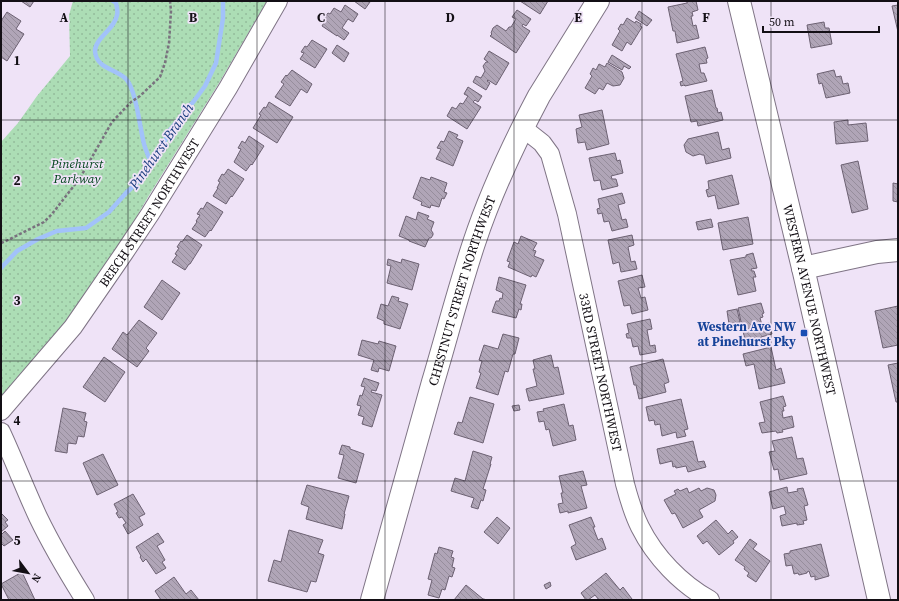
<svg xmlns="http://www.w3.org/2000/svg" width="899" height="601" viewBox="0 0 899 601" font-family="'Source Serif 4',serif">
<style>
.park{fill:url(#park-dots)}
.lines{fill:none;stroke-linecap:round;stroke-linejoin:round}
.stream{stroke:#a2c2fa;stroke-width:4.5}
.building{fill:url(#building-back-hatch);stroke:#6c6172}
.minor-casing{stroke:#7f7485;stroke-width:20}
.tertiary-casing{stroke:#7f7485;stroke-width:24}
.path{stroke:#79727e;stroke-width:2.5;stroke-dasharray:3 2;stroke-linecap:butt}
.minor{stroke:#fff;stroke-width:18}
.tertiary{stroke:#fff;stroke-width:22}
.grid{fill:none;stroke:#130f15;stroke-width:1;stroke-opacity:0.55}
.transit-dot{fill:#1a4fb4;stroke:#efe3f7;stroke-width:1.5}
.labels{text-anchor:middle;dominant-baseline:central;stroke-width:3.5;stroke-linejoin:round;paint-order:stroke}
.park-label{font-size:13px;font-style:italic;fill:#02461c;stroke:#efe3f7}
.street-label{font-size:13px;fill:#130f15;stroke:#efe3f7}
.transit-label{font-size:13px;font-weight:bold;fill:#164399;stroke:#efe3f7;text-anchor:end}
.water-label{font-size:14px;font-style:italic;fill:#1b3e7f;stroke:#efe3f7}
.grid-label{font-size:13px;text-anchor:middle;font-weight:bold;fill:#130f15;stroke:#efe3f7;stroke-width:3.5;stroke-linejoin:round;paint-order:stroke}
</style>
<defs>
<pattern id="park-dots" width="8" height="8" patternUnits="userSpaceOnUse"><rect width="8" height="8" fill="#acddb5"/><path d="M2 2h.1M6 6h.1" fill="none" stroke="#93bc9b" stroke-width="1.8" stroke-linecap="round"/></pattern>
<pattern id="building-back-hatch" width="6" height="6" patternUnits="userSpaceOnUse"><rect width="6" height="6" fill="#b0a5b7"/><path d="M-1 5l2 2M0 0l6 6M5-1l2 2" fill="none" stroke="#968d9c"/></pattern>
</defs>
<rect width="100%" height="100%" fill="#efe3f7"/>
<path class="park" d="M 73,1 L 267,1 L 219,83 L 148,197 L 111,261 L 87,298 L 1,403 L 1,142 L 18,123 L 37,96 L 70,56 L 69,15 Z"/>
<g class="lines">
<path class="stream" d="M 113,1 L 116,3 C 117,7 118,12 117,15 C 115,29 95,38 95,51 C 96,69 117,69 126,79 C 136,89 140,129 144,144 C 146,151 149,157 151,164
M 1,268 L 17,251 L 38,239 L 57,231 L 86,228 L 109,212 L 126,193 L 142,178 L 160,151 L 170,130 L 194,101 L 205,86 L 216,63 L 223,18 L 223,1"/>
</g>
<path class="building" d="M 21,1 L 34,1 L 30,7 Z
M 354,1 L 369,1 L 370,2 L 365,9 Z
M 520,1 L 548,1 L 540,14 Z
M 689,1 L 696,1 L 698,10 L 692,12 L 693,16 L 691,16 L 693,26 L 696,25 L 699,38 L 677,43 L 675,31 L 673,31 L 668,7 L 687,3 L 687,2 Z
M 345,5 L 358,14 L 353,22 L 348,19 L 342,28 L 349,33 L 344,40 L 337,35 L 337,36 L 322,26 L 325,21 L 323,19 L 328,13 L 330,14 L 334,8 L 341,12 Z
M 898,5 L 898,32 L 892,6 Z
M 517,10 L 531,19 L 526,26 L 523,24 L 522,26 L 530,31 L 516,53 L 490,36 L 492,34 L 491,33 L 493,28 L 497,25 L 506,31 L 509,27 L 511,27 L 516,19 L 512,17 Z
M 639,11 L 652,20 L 647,26 L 635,18 Z
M 7,12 L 21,21 L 16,29 L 24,34 L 7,61 L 1,57 L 1,21 Z
M 627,18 L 635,23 L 636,21 L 641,24 L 640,26 L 642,27 L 631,45 L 627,42 L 622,51 L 612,45 L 620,31 L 618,29 L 621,24 L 623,25 Z
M 824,22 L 825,28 L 829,28 L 832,44 L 811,48 L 807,25 Z
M 312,40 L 327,49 L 315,68 L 300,59 L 304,53 L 301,52 L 305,46 L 307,47 Z
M 337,45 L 349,53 L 344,62 L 332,53 Z
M 705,47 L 708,58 L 706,59 L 707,63 L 699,64 L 701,73 L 704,73 L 707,81 L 685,86 L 684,85 L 681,86 L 680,82 L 683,81 L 676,54 Z
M 489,51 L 509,63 L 496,85 L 488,80 L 487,81 L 490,83 L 486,90 L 473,82 L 476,76 L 481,78 L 485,71 L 483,66 L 486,62 L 488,62 L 484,59 Z
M 612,55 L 631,67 L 629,69 L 624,66 L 622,70 L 608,62 Z
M 607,63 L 622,72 L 624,78 L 620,85 L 613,86 L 607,83 L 603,90 L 599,88 L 595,94 L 585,88 L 592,76 L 590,74 L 593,68 L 596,70 L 599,64 L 605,67 Z
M 292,70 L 312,84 L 307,93 L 301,89 L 290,106 L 275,97 L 284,84 L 281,82 L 286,75 L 287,76 Z
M 834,70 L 836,77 L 841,76 L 843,84 L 848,83 L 850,93 L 826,98 L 822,83 L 819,84 L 817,74 Z
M 468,87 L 482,96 L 478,102 L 475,100 L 473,102 L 481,107 L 467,129 L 447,116 L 452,107 L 456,109 L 460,103 L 463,104 L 468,96 L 464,94 Z
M 712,90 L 716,108 L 717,108 L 718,113 L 721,112 L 723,120 L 698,126 L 697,121 L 691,122 L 685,96 Z
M 269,102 L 293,117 L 277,143 L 253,128 L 261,115 L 259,114 L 264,107 L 266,108 Z
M 602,110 L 609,144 L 587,150 L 585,142 L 578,143 L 576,129 L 582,127 L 579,115 Z
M 848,120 L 848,125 L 866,123 L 868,141 L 836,144 L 834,122 Z
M 449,131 L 458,135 L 456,138 L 463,141 L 453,166 L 436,159 L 441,149 L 437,148 L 441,141 L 444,142 Z
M 718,132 L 722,150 L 729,148 L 731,158 L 706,164 L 704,155 L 702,155 L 700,154 L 693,156 L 686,152 L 684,145 L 688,139 Z
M 249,136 L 264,146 L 252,165 L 251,164 L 246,171 L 234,162 L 241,149 L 238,148 L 242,141 L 245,143 Z
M 615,153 L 617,161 L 620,160 L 623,173 L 611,176 L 612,179 L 616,179 L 618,186 L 602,190 L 600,180 L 594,181 L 589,158 Z
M 858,161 L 868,209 L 852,213 L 841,165 Z
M 228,169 L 244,179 L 232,197 L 231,196 L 226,204 L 213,196 L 218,188 L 217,188 L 220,182 L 218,181 L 222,174 L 224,175 Z
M 732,175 L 739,204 L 718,209 L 715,195 L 708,197 L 706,190 L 709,189 L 708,181 Z
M 421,177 L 430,180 L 431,177 L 447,183 L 444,192 L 447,193 L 444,199 L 442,198 L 439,207 L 431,205 L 430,208 L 421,205 L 422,202 L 413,198 Z
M 893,183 L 898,184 L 898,202 L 893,201 Z
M 622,193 L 625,203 L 618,205 L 622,220 L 626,219 L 628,227 L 612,231 L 609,221 L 604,222 L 602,213 L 598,214 L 597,209 L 600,208 L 598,199 Z
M 207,202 L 223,212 L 211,231 L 210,230 L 205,237 L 192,229 L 197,222 L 196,221 L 200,215 L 197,214 L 201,208 L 203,209 Z
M 418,212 L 429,216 L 427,219 L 434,222 L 431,230 L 433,233 L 433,235 L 431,238 L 429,238 L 425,247 L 409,241 L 409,240 L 399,236 L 406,216 L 416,220 Z
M 748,217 L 753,244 L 723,250 L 718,223 Z
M 711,219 L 713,227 L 698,230 L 696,222 Z
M 187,235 L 202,245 L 190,264 L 189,264 L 185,270 L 172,262 L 177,255 L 175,254 L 179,248 L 177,247 L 181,241 L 182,242 Z
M 632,235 L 634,245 L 628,247 L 631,262 L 635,261 L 637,269 L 621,272 L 619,262 L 613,264 L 608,240 Z
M 521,236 L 537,243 L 533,250 L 536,251 L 534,256 L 544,260 L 536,277 L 532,275 L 531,277 L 508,267 L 510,262 L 507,261 L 514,242 L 518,244 Z
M 753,253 L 757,268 L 751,269 L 752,271 L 754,271 L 756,277 L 753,277 L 756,291 L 738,295 L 730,260 L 746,257 L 746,255 Z
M 388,259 L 401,263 L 402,259 L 419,264 L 412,290 L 387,283 L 391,266 L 387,265 Z
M 642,275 L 645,287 L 638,288 L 641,298 L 645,297 L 648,310 L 632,314 L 630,305 L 624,306 L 618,281 Z
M 499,277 L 526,285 L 520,304 L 522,304 L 521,310 L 519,309 L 516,318 L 492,312 L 496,301 L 499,301 L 500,298 L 502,299 L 503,293 L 496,290 Z
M 162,280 L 180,293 L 162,320 L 144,307 Z
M 392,296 L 399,298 L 398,301 L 408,304 L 400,329 L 384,324 L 384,321 L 377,318 L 381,304 L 388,306 Z
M 761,303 L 764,313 L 762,314 L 763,317 L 760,318 L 762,325 L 769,323 L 772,334 L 761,337 L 761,339 L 755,340 L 755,338 L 745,340 L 738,308 Z
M 898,306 L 898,345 L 883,348 L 875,311 Z
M 737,309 L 740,322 L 729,324 L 727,311 Z
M 650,319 L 652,329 L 647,330 L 650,346 L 655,345 L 656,352 L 640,355 L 638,346 L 633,347 L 631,338 L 627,338 L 626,334 L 629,333 L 627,324 Z
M 139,320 L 157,333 L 146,348 L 149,351 L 137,367 L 112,349 L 123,332 L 127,335 Z
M 503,334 L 519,338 L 515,354 L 513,354 L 508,372 L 505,371 L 498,395 L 476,388 L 481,373 L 479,372 L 482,361 L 479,360 L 484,345 L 498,349 Z
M 362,340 L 378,344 L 379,341 L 396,346 L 389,371 L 379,368 L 378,372 L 371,370 L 374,360 L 358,355 Z
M 771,347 L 776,370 L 781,368 L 785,383 L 759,389 L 754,364 L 746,366 L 743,354 Z
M 551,355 L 554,368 L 558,367 L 564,394 L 529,401 L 526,389 L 537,386 L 533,369 L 535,369 L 533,360 Z
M 104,357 L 125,372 L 105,402 L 83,387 Z
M 663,359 L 669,382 L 664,384 L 666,392 L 639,399 L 636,385 L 634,385 L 630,367 Z
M 898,363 L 898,402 L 896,402 L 888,365 Z
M 364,378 L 379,383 L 376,391 L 372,390 L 371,392 L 382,395 L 372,427 L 362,424 L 364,417 L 358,415 L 361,406 L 357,405 L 360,395 L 362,396 L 365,387 L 361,386 Z
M 783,396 L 786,406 L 783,407 L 784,411 L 782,411 L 783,418 L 792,416 L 794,427 L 782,430 L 783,432 L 777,433 L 776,431 L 762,433 L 759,423 L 765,422 L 760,402 Z
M 470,397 L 494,404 L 483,443 L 454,434 L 458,422 L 462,423 Z
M 681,399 L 688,429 L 684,430 L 686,436 L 677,438 L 676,432 L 662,436 L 660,424 L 655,425 L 654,420 L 649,421 L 646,407 Z
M 564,404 L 569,426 L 573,425 L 576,440 L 553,446 L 549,429 L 546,430 L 544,421 L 539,422 L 537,412 L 544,411 L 543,409 Z
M 519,405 L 520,410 L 514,411 L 512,406 Z
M 63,408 L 86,413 L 84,421 L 87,422 L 84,437 L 78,436 L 76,444 L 68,443 L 67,453 L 55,451 Z
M 792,437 L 797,459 L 803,458 L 807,474 L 780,480 L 778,469 L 774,470 L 769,452 L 775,451 L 772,441 Z
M 693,441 L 698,462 L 704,461 L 706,467 L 688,472 L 686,466 L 676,468 L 675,466 L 673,467 L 672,461 L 660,464 L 657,449 Z
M 342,445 L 350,447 L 350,449 L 364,454 L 356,483 L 338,478 L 344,455 L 339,454 Z
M 473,451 L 492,457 L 490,464 L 491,464 L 483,489 L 486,490 L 483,501 L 481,500 L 478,509 L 471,507 L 474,498 L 451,491 L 455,478 L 465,481 Z
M 103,454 L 118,485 L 97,495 L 83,463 Z
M 583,471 L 587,485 L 581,486 L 587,508 L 568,513 L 568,511 L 560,513 L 558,504 L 563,503 L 561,493 L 563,493 L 559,476 Z
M 307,485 L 349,496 L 344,514 L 345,514 L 342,529 L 306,519 L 309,507 L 301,504 Z
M 787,487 L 788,493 L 798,491 L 797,489 L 803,488 L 808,505 L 804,506 L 807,520 L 803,521 L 804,524 L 797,525 L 797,523 L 782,526 L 780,516 L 786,514 L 784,506 L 773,509 L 769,492 Z
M 687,488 L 689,493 L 699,488 L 701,491 L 707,488 L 714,490 L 716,495 L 715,501 L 699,510 L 703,517 L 683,528 L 675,513 L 672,514 L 664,500 L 676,494 L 674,491 L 678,489 L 680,491 Z
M 133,494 L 145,514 L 139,517 L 143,525 L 128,534 L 123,525 L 126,523 L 122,517 L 119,518 L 116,513 L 118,512 L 114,504 Z
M 1,513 L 8,520 L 5,522 L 8,526 L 1,532 L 2,534 L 5,531 L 13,540 L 4,546 L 1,543 Z
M 497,517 L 510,528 L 498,544 L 484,532 Z
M 591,517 L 595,527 L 593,527 L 598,540 L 602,538 L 606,549 L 576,560 L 571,547 L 576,544 L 569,525 Z
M 716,520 L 728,534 L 732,530 L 738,537 L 733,541 L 734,543 L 719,555 L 707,541 L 703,544 L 697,536 Z
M 289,530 L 323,540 L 318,553 L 324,555 L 316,582 L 311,581 L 307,592 L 268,581 L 274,560 L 281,562 Z
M 158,533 L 164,542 L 157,546 L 165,560 L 162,562 L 166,568 L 156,574 L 146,559 L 143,562 L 140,557 L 141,556 L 136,547 Z
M 750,539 L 757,544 L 753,549 L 770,561 L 756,582 L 747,576 L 749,573 L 744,569 L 745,567 L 735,560 Z
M 821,544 L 829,576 L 815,580 L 815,576 L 811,577 L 809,571 L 807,572 L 807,573 L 799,575 L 798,573 L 794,574 L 792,565 L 786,566 L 784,554 L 790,553 L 790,551 Z
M 439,547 L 453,551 L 451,557 L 454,558 L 452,567 L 455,568 L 452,577 L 449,576 L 445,590 L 442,589 L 439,598 L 428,595 L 432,580 L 428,579 L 435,553 L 437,554 Z
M 22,572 L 35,600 L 9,600 L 1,584 Z
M 606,573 L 620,590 L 623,587 L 632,599 L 631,600 L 599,600 L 595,595 L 588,600 L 586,600 L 581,593 Z
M 174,577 L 186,594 L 191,590 L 199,600 L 161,600 L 155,591 Z
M 550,582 L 551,586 L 546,589 L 544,585 Z
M 466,585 L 483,599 L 484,599 L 486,600 L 454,600 Z"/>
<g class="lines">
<g class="minor-casing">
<g id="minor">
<path id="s1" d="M 523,128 L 542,143 L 550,154 L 567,214 L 625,484 C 629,499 633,513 640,527 C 655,557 681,584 710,600"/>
<path id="s2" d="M 1,411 L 73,327 L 124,253 L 150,214 L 228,88 L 278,1"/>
<path d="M 1,432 C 14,460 25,489 38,517 C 52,546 68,573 85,600"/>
</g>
</g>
<g class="tertiary-casing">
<g id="tertiary">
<path id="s3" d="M 739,1 L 803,268 L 879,600"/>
<path d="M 803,268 L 877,252 L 898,250"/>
<path id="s4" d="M 372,600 C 392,527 413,455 433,382 C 447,335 459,288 474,243 C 491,192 514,143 539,96 L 598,1"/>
</g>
</g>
<path class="path" d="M 1,243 L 6,241 L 44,222 L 52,214 L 80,178 L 112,122 L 131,102 L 140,96 L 160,77 L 165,63 L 169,43 L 171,11 L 170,1"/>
<use href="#minor" class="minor"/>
<use href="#tertiary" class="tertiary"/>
</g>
<path class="grid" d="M 128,1 L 128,600M 257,1 L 257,600M 385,1 L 385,600M 514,1 L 514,600M 642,1 L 642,600M 771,1 L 771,600M 1,120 L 898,120M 1,240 L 898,240M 1,361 L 898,361M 1,481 L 898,481"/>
<rect class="transit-dot" x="800" y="329" width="8" height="8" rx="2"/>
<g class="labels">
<g class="park-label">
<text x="77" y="163">Pinehurst<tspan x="77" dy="15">Parkway</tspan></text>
</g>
<g class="street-label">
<text stroke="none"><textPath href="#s2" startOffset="248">BEECH STREET NORTHWEST</textPath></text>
<text stroke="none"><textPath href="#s4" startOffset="322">CHESTNUT STREET NORTHWEST</textPath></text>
<text stroke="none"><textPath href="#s3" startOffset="307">WESTERN AVENUE NORTHWEST</textPath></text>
<text stroke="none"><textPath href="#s1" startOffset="262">33RD STREET NORTHWEST</textPath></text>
</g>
<g class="transit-label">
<text x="796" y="326">Western Ave NW<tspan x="796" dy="15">at Pinehurst Pky</tspan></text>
</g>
<g class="water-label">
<text transform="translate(161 146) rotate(-55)">Pinehurst Branch</text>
</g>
</g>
<g class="grid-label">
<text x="64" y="22">A</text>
<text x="193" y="22">B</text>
<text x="321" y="22">C</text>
<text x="450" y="22">D</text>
<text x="578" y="22">E</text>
<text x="706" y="22">F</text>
<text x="17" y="65">1</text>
<text x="17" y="185">2</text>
<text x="17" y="305">3</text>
<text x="17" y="425">4</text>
<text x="17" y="545">5</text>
</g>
<rect width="899" height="601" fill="none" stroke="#130f15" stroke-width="4"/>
<g transform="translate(28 573) rotate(122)" stroke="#efe3f7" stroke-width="3" paint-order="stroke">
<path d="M0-3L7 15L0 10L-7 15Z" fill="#130f15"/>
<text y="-6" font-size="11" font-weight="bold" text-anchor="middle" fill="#130f15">N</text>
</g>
<path d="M763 26v6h116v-6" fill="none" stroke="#130f15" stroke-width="2"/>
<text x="769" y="26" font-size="12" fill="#130f15" stroke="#efe3f7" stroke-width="3" paint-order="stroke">50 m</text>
</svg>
